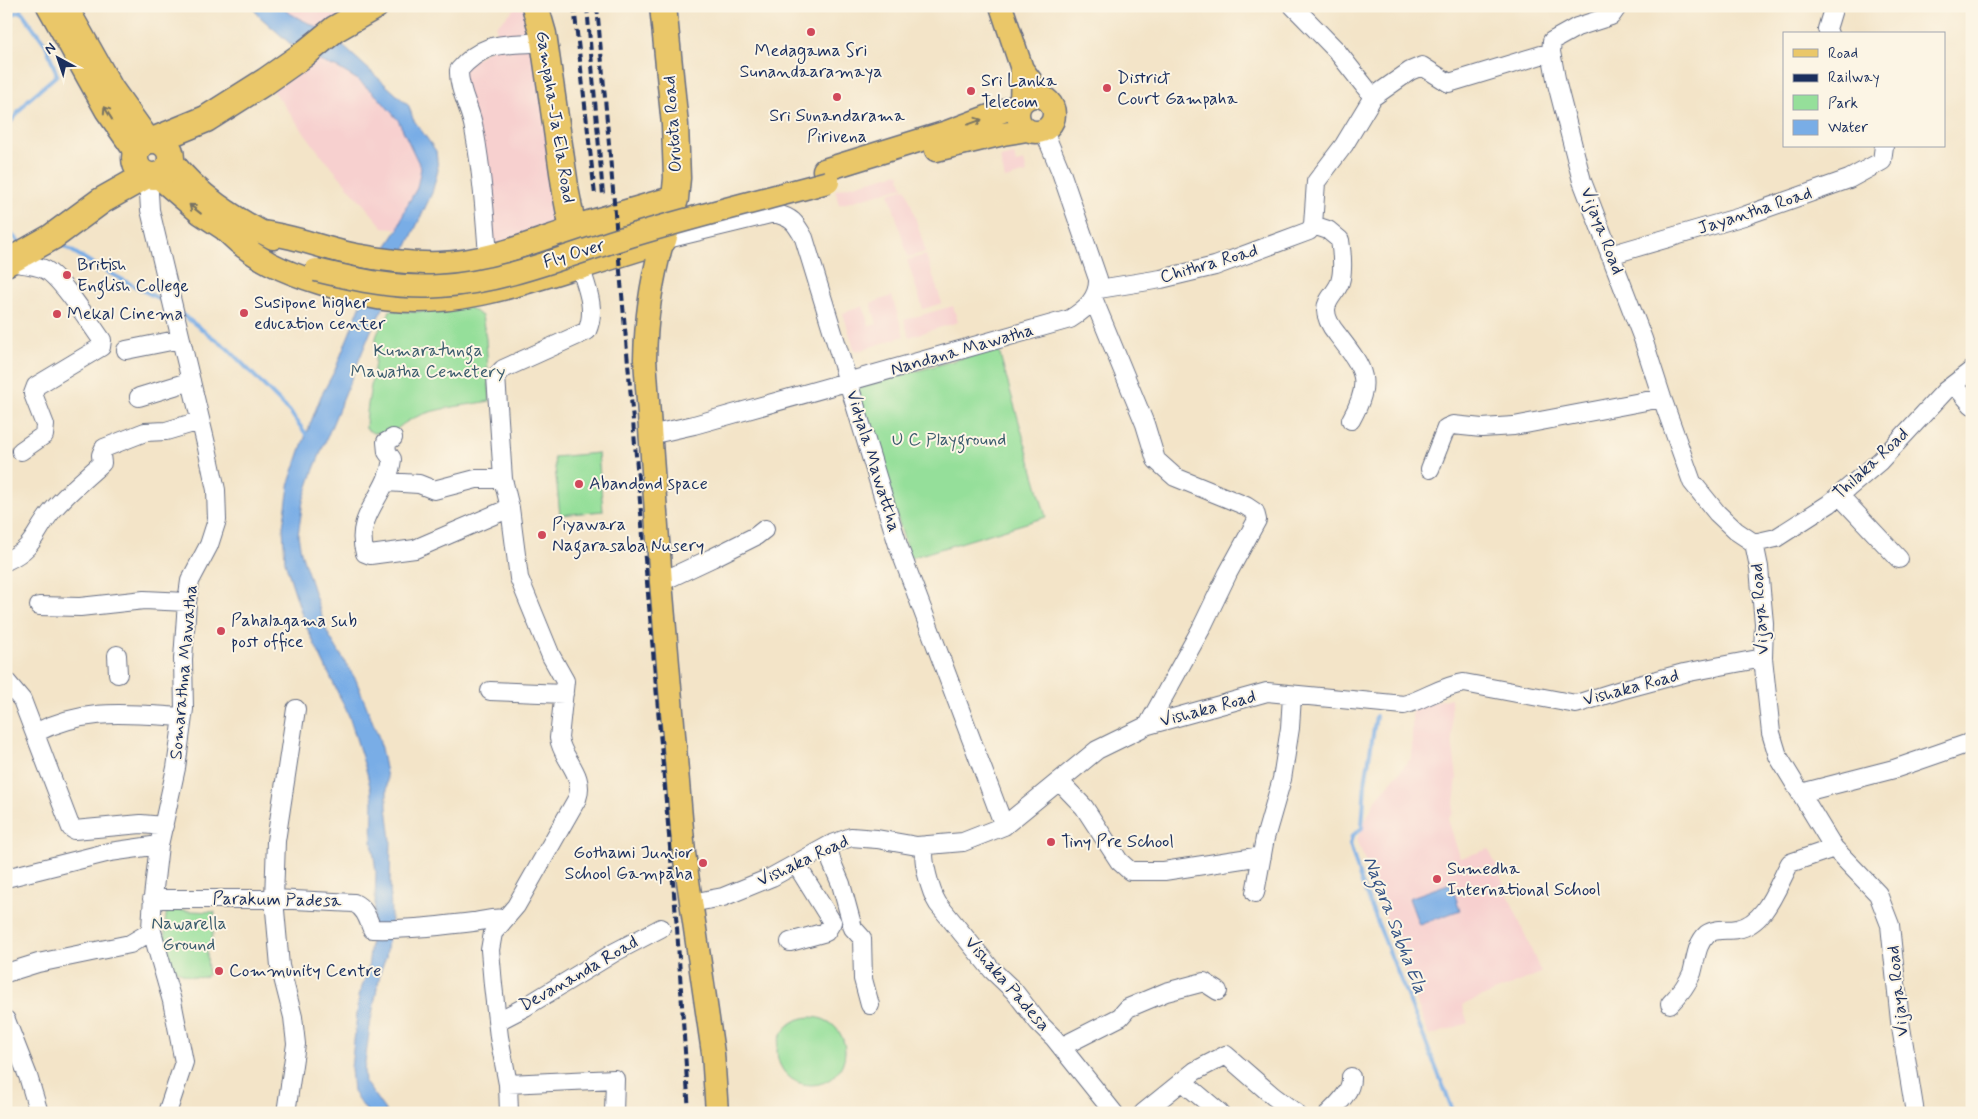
<svg xmlns="http://www.w3.org/2000/svg" width="1978" height="1119" viewBox="0 0 1978 1119" font-family="Mynerve,sans-serif">
<style>
.built{fill:#f7d0cf}
.green{fill:#95df9a;stroke:#58877c}
.water{fill:#79ade6;stroke:#4a6ea2}
.lines{fill:none;stroke-linecap:round;stroke-linejoin:round}
.stream{stroke:#79ade6;stroke-width:4}
.minor-casing{stroke:#676e83;stroke-width:20}
.major-casing{stroke:#676e83;stroke-width:25}
.highway-casing{stroke:#676e83;stroke-width:29}
.minor{stroke:#fff;stroke-width:18}
.major{stroke:#eac769;stroke-width:22}
.highway{stroke:#eac769;stroke-width:26}
.rail{stroke:#1b2f5e;stroke-width:4;stroke-dasharray:8 4;stroke-linecap:butt}
.major-bridge-casing{stroke:#676e83;stroke-width:25;stroke-linecap:butt}
.major-bridge{stroke:#eac769;stroke-width:22}
.oneway{stroke:#787363}
.poi-dot{fill:#d1495b;stroke:#fcf5e5;stroke-width:2}
.labels{text-anchor:middle;dominant-baseline:central;stroke-width:4;stroke-linejoin:round;paint-order:stroke}
.poi-label{font-size:18px;fill:#1b2f5e;stroke:#fcf5e5;text-anchor:start}
.street-label{font-size:18px;fill:#1b2f5e;stroke:#fcf5e5}
.park-label{font-size:18px;fill:#3a5b6d;stroke:#fcf5e5}
.water-label{font-size:19px;font-style:italic;fill:#375587;stroke:#fcf5e5}
</style>
<rect width="100%" height="100%" fill="#fcf5e5"/>
<filter id="ink" filterUnits="userSpaceOnUse"><feTurbulence type="fractalNoise" baseFrequency=".02" numOctaves="2"/><feDisplacementMap in="SourceGraphic" scale="10" xChannelSelector="R" yChannelSelector="G"/><feConvolveMatrix kernelMatrix="1 2 1 2 8 2 1 2 1" color-interpolation-filters="sRGB"/></filter>
<filter id="wash" filterUnits="userSpaceOnUse"><feTurbulence type="fractalNoise" baseFrequency=".0096" numOctaves="4" result="noise"/><feDisplacementMap in="SourceGraphic" scale="20" xChannelSelector="R" yChannelSelector="G"/><feGaussianBlur stdDeviation="1.12" result="paint"/><feColorMatrix in="noise" values="0 0 0 0 0 0 0 0 0 0 0 0 0 0 0 0 0 1.4 0 .05"/><feComposite in="paint" operator="in"/></filter>
<g filter="url(#wash)">
<rect width="100%" height="100%" fill="#f3e4c8"/>
<path class="built" d="M 280,6 L 354,6 L 322,29 L 286,12 Z
M 518,6 L 535,6 L 572,229 L 488,256 L 459,70 L 498,44 L 496,26 Z
M 303,55 L 338,68 L 358,80 L 378,97 L 398,120 L 421,168 L 417,188 L 406,207 L 398,229 L 383,227 L 321,155 L 266,81 Z
M 1014,155 L 1016,163 L 1024,161 L 1027,173 L 1005,179 L 1000,158 Z
M 899,173 L 903,187 L 839,205 L 835,190 Z
M 906,188 L 926,252 L 908,257 L 889,193 Z
M 926,255 L 942,303 L 923,309 L 907,260 Z
M 892,296 L 904,336 L 855,352 L 843,313 L 863,306 L 869,326 L 877,324 L 871,303 Z
M 953,306 L 958,322 L 909,337 L 904,320 Z
M 1451,698 L 1452,739 L 1457,778 L 1453,813 L 1448,819 L 1460,858 L 1489,849 L 1541,973 L 1462,1005 L 1468,1023 L 1429,1036 L 1357,839 L 1374,802 L 1412,757 L 1412,711 L 1420,705 Z"/>
<path class="green" d="M 468,307 L 482,316 L 486,339 L 490,401 C 460,407 416,408 394,432 L 373,433 L 366,429 C 366,407 372,384 375,362 C 376,354 374,346 376,338 C 378,328 388,320 390,310 L 414,312 Z
M 998,348 L 1046,517 L 910,558 L 857,388 Z
M 598,453 L 603,511 L 560,515 L 554,457 Z
M 167,910 L 215,912 L 212,942 L 207,951 L 208,975 C 197,982 180,973 170,966 C 165,947 163,930 167,910 Z
M777 1051a34 34 0 1 1 68 0a34 34 0 1 1-68 0Z"/>
<path class="water" d="M 252,6 L 280,6 C 293,18 317,25 333,37 L 409,106 L 413,119 L 436,151 L 438,170 L 432,193 L 406,248 L 384,307 L 373,326 L 314,469 L 303,501 L 298,535 L 301,552 L 327,632 L 356,680 L 379,738 L 387,778 L 387,807 L 391,840 L 390,881 L 391,918 L 386,957 L 381,970 L 371,1019 L 364,1070 L 365,1082 L 387,1113 L 368,1113 L 353,1092 L 351,1068 L 359,996 L 368,969 L 375,903 L 376,872 L 372,842 L 373,800 L 367,773 L 349,716 L 305,624 L 285,562 L 283,527 L 290,480 L 302,445 L 321,396 L 335,370 L 380,256 L 398,229 L 406,207 L 417,188 L 421,168 L 398,120 L 378,97 L 358,80 L 338,68 L 303,55 L 258,15 Z
M 1451,883 L 1460,910 L 1419,925 L 1409,898 Z"/>
<g class="lines">
<path class="stream" d="M 6,16 L 21,11 L 46,45 L 57,75 L 28,100 L 6,128
M 6,229 L 20,243
M 59,243 L 100,268 L 167,303
M 180,313 L 227,348 L 290,412 L 309,438
M 1376,716 L 1365,783 L 1362,828 L 1352,836 L 1350,844 L 1361,881 L 1454,1113"/>
</g>
</g>
<g filter="url(#ink)">
<g class="lines">
<g class="minor-casing">
<path id="minor" d="M 1293,6 L 1336,50 L 1373,97
M 1618,6 L 1611,16 L 1577,27 L 1552,41 L 1551,52 L 1557,84 L 1582,181 L 1643,339 L 1662,398 L 1692,482 L 1717,513 L 1736,531 L 1754,543 L 1759,567 L 1761,591 L 1764,623 L 1763,658 L 1771,733 L 1778,756 L 1834,848 L 1878,894 L 1890,925 L 1900,1021 L 1915,1113
M 1829,34 L 1827,29 L 1834,6
M 148,176 L 150,210 L 207,448 L 216,490 L 217,520 L 209,545 L 190,581 L 187,602 L 183,659 L 184,709 L 176,768 L 159,845 L 153,897 L 151,928 L 172,1001 L 184,1062 L 167,1113
M 1313,225 L 1316,182 L 1344,145 L 1373,97 L 1410,71 L 1422,66 L 1449,83 L 1551,52
M 1313,225 L 1328,230 L 1340,240 C 1342,253 1344,269 1340,282 C 1337,292 1326,299 1326,310 C 1326,318 1332,328 1337,334 C 1363,368 1374,379 1351,420
M 663,240 L 774,213 C 793,218 795,222 804,238 L 898,545 L 1004,826
M 1610,255 L 1744,216 L 1849,179 L 1882,161 L 1884,146
M 488,256 C 485,214 482,171 474,129 C 471,109 458,90 459,70 C 487,38 507,46 544,42
M 7,262 C 19,264 35,264 46,270 C 63,280 89,322 102,340 L 101,347 L 36,386 L 33,394 L 45,425 L 44,435 L 21,451
M 1099,289 L 1161,279 L 1215,266 L 1309,231 L 1313,225
M 1093,298 L 1145,424 L 1156,460 L 1175,477 L 1246,506 L 1255,512 L 1257,520 L 1228,573 L 1201,629 L 1148,725
M 126,350 L 181,339
M 1954,384 L 1972,405
M 139,397 L 191,381
M 650,435 L 694,425 L 1070,319 C 1085,310 1099,298 1098,279 L 1061,172 L 1044,131
M 393,438 L 386,442 L 387,452 L 392,459 C 388,496 353,515 365,553 L 370,555 L 415,549 L 510,508
M 1430,469 L 1446,428 L 1453,425 L 1482,428 L 1514,426 L 1662,398
M 386,482 L 419,484 L 434,490 L 476,479 L 503,479
M 1839,495 L 1899,559
M 1754,543 L 1776,538 L 1829,504 L 1880,461 L 1945,391 L 1972,370
M 6,561 C 36,547 33,534 52,511 C 67,493 85,479 102,463 L 101,455 L 104,448 L 145,432 L 166,431 L 200,421
M 661,582 L 712,558 L 756,536 L 765,529
M 39,606 L 80,607 L 144,600 L 187,602
M 117,655 L 118,674
M 6,681 L 22,700 L 71,828 L 74,830 L 141,824 L 164,826
M 490,691 L 564,694
M 35,733 C 85,707 129,714 183,717
M 1059,781 L 1084,807 L 1119,861 L 1130,871 L 1164,871 L 1262,856
M 1801,793 L 1894,769 L 1972,742
M 830,845 L 829,851 L 832,863 L 841,884 L 853,928 L 862,938 L 863,979 L 870,1005
M 926,845 C 920,857 931,893 938,904 L 992,970 L 1014,991 L 1038,1022 L 1054,1038 L 1114,1113
M 6,878 L 110,852 L 159,845
M 1255,893 L 1265,838 L 1282,779 L 1290,728 L 1292,696
M 152,899 L 274,899 L 354,903 C 365,908 368,919 372,929 C 406,930 440,926 473,922 C 484,921 493,917 504,919
M 691,903 L 723,897 L 772,877 L 830,845 L 851,837 L 877,839 L 917,846 L 963,842 L 1004,826 L 1097,750 L 1148,725 L 1267,692 L 1404,705 C 1425,699 1442,686 1464,683 L 1576,704 L 1624,689 L 1684,673 L 1763,658
M 790,942 L 826,932 L 832,922 L 796,864
M 6,973 L 38,963 L 130,944 L 152,931
M 1670,1004 C 1679,995 1687,985 1692,973 C 1696,960 1696,944 1707,934 C 1715,928 1728,931 1737,929 C 1766,924 1777,886 1790,863 L 1834,848
M 6,1020 L 28,1076 L 39,1113
M 498,1021 L 525,1007 L 615,952 L 661,928
M 1061,1047 L 1120,1017 L 1128,1008 L 1166,992 L 1204,982 L 1218,991
M 1182,1081 L 1220,1113
M 508,1084 L 615,1079 L 614,1113
M 286,1113 L 296,1044 L 293,1017 L 280,966 L 274,899 L 276,841 L 296,709
M 509,1113 L 508,1084 L 499,1037 L 493,985 L 490,950 L 493,933 L 516,906 L 577,799 C 586,774 562,760 559,738 L 565,681 L 551,656 L 519,578 L 510,508 L 503,479 L 496,376 L 503,369 L 587,331 C 597,309 586,286 580,266
M 1143,1113 L 1195,1071 L 1226,1055 L 1273,1096 L 1296,1113
M 1329,1113 C 1338,1104 1352,1091 1351,1077"/>
</g>
<g class="major-casing">
<path id="major" d="M 48,6 L 106,110 L 136,153
M 66,6 L 112,88 L 149,140
M 1001,6 L 1022,69 L 1031,81
M1018 114a18 18 0 1 1 36 0a18 18 0 1 1-36 0Z
M 936,150 L 1003,134 L 1027,130
M 171,160 C 198,195 234,218 273,238
M 824,170 L 947,132 L 1021,104 L 1022,69
M 157,176 L 200,213 L 241,240
M 227,232 C 254,259 284,272 320,283 C 344,290 368,298 394,300 C 459,306 519,285 580,266
M 260,232 C 293,235 324,249 356,255 C 383,260 412,264 440,263 C 485,262 530,243 572,229
M 663,240 C 651,280 646,318 645,359 L 661,582 L 684,853 L 713,1053 L 717,1113"/>
</g>
<g class="highway-casing">
<path id="highway" d="M 535,6 L 543,34 L 566,193 L 580,266 L 663,240 L 675,199 L 677,178 L 675,125 L 663,6
M135 158a18 18 0 1 1 36 0a18 18 0 1 1-36 0Z
M 155,140 L 206,119 L 266,81 L 303,55 L 335,29 L 375,6
M 572,229 L 675,199
M 6,263 L 52,237 L 101,201 L 147,175"/>
</g>
<use href="#minor" class="minor"/>
<use href="#major" class="major"/>
<use href="#highway" class="highway"/>
<path class="rail" d="M 574,6 L 595,195
M 587,6 L 603,195
M 597,6 L 677,928 L 689,1113"/>
<g class="major-bridge-casing">
<path id="major-bridge" d="M 316,270 C 357,280 398,289 440,286 C 505,282 568,255 630,236 C 695,216 762,200 828,182"/>
</g>
<use href="#major-bridge" class="major-bridge"/>
</g>
<defs><path id="oneway-shaft" d="M-6 0H5M1.5-3L5.5 0L1.5 3" fill="none" stroke-width="1.6" stroke-linecap="round" stroke-linejoin="round" transform="scale(1.25)"/></defs>
<g class="oneway">
<use href="#oneway-shaft" transform="translate(108 113) rotate(-122)"/>
<use href="#oneway-shaft" transform="translate(975 122) rotate(-20)"/>
<use href="#oneway-shaft" transform="translate(195 209) rotate(-142)"/>
</g>
</g>
<g class="poi-dot">
<circle cx="811" cy="32" r="5"/>
<circle cx="1107" cy="88" r="5"/>
<circle cx="971" cy="91" r="5"/>
<circle cx="837" cy="97" r="5"/>
<circle cx="67" cy="275" r="5"/>
<circle cx="244" cy="313" r="5"/>
<circle cx="57" cy="314" r="5"/>
<circle cx="579" cy="484" r="5"/>
<circle cx="542" cy="535" r="5"/>
<circle cx="221" cy="631" r="5"/>
<circle cx="1051" cy="842" r="5"/>
<circle cx="703" cy="863" r="5"/>
<circle cx="1437" cy="879" r="5"/>
<circle cx="219" cy="971" r="5"/>
</g>
<g class="labels">
<g class="poi-label">
<text x="811" y="51" text-anchor="middle">Medagama Sri<tspan x="811" dy="21">Sunandaaramaya</tspan></text>
<text x="1117" y="78">District<tspan x="1117" dy="21">Court Gampaha</tspan></text>
<text x="981" y="81">Sri Lanka<tspan x="981" dy="21">Telecom</tspan></text>
<text x="837" y="116" text-anchor="middle">Sri Sunandarama<tspan x="837" dy="21">Pirivena</tspan></text>
<text x="77" y="265">British<tspan x="77" dy="21">English College</tspan></text>
<text x="254" y="303">Susipone higher<tspan x="254" dy="21">education center</tspan></text>
<text x="67" y="314">Mekal Cinema</text>
<text x="589" y="484">Abandond space</text>
<text x="552" y="525">Piyawara<tspan x="552" dy="21">Nagarasaba Nusery</tspan></text>
<text x="231" y="621">Pahalagama sub<tspan x="231" dy="21">post office</tspan></text>
<text x="1061" y="842">Tiny Pre School</text>
<text x="693" y="853" text-anchor="end">Gothami Junior<tspan x="693" dy="21">School Gampaha</tspan></text>
<text x="1447" y="869">Sumedha<tspan x="1447" dy="21">International School</tspan></text>
<text x="229" y="971">Community Centre</text>
</g>
<g class="street-label">
<text transform="translate(555 117) rotate(81)">Gampaha-Ja Ela Road</text>
<text transform="translate(673 124) rotate(-94)">Orutota Road</text>
<text transform="translate(1755 211) rotate(-18)">Jayantha Road</text>
<text transform="translate(1602 231) rotate(69)">Vijaya Road</text>
<text transform="translate(574 254) rotate(-17)">Fly Over</text>
<text transform="translate(1209 264) rotate(-16)">Chithra Road</text>
<text transform="translate(962 350) rotate(-16)">Nandana Mawatha</text>
<text transform="translate(873 461) rotate(73)">Vidyala Mawattha</text>
<text transform="translate(1871 464) rotate(-43)">Thilaka Road</text>
<text transform="translate(1760 609) rotate(-94)">Vijaya Road</text>
<text transform="translate(184 672) rotate(-85)">Somarathna Mawatha</text>
<text transform="translate(1631 688) rotate(-15)">Vishaka Road</text>
<text transform="translate(1208 709) rotate(-15)">Vishaka Road</text>
<text transform="translate(803 861) rotate(-25)">Vishaka Road</text>
<text transform="translate(277 900) rotate(1)">Parakum Padesa</text>
<text transform="translate(579 974) rotate(-30)">Devananda Road</text>
<text transform="translate(1007 984) rotate(49)">Vishaka Padesa</text>
<text transform="translate(1898 991) rotate(-96)">Vijaya Road</text>
</g>
<g class="park-label">
<text x="428" y="351">Kumaratunga<tspan x="428" dy="21">Mawatha Cemetery</tspan></text>
<text x="949" y="440">U C Playground</text>
<text x="189" y="924">Nawarella<tspan x="189" dy="21">Ground</tspan></text>
</g>
<g class="water-label">
<text transform="translate(1395 925) rotate(69)">Nagara Sabha Ela</text>
</g>
</g>
<rect width="1978" height="1119" fill="none" stroke="#fcf5e5" stroke-width="25"/>
<rect x="1783" y="32" width="162" height="115" fill="#fcf5e5" stroke="#a2a6af"/>
<rect x="1793" y="49" width="25" height="8" fill="#eac769" stroke="#a2a6af"/>
<text x="1828" y="58" font-size="15" fill="#1b2f5e">Road</text>
<rect x="1793" y="74" width="25" height="8" fill="#1b2f5e" stroke="#a2a6af"/>
<text x="1828" y="82" font-size="15" fill="#1b2f5e">Railway</text>
<rect x="1793" y="95" width="25" height="15" fill="#95df9a" stroke="#a2a6af"/>
<text x="1828" y="108" font-size="15" fill="#1b2f5e">Park</text>
<rect x="1793" y="120" width="25" height="15" fill="#79ade6" stroke="#a2a6af"/>
<text x="1828" y="132" font-size="15" fill="#1b2f5e">Water</text>
<g transform="translate(58 58) rotate(320)" stroke="#fcf5e5" stroke-width="4" paint-order="stroke">
<path d="M0-4L9 19L0 12L-9 19Z" fill="#1b2f5e"/>
<text y="-8" font-size="14" font-weight="bold" text-anchor="middle" fill="#1b2f5e">N</text>
</g>
</svg>
